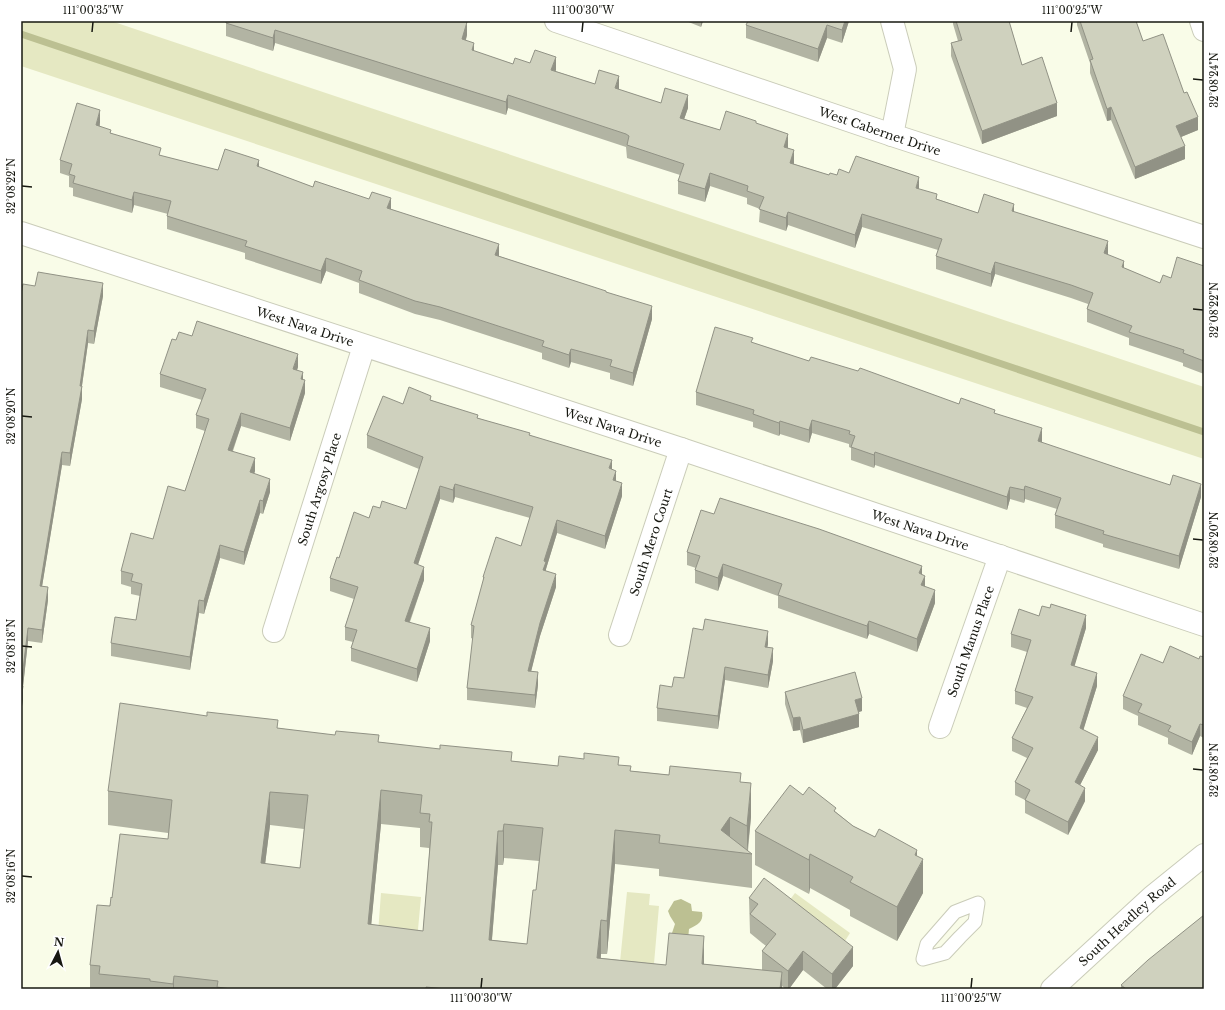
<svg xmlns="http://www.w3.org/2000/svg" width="1225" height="1010" viewBox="0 0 1225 1010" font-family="'Libre Baskerville',serif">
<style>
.green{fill:#e5e8c2}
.water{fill:#bcc092}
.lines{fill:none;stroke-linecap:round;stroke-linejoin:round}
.stream{stroke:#bcc092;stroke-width:7}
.lane-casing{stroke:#caccb9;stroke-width:15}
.street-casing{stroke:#caccb9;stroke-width:24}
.secondary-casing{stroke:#caccb9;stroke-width:24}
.lane{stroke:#fff;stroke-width:13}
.street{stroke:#fff;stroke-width:22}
.secondary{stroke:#fff;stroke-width:22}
.wall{fill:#b2b4a3;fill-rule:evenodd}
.shaded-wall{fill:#919285}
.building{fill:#cfd1be;stroke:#919285;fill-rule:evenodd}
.ticks{fill:none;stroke:#171811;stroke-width:1.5}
.labels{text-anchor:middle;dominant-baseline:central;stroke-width:4;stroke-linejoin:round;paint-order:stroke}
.street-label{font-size:12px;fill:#171811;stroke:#fff}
.neatline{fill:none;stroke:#171811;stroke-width:1.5}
.ticks-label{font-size:10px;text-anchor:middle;fill:#171811}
</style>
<rect width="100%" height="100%" fill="#f9fce8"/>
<path class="green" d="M 21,21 L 111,21 L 1204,387 L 1204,459 L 21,66 Z
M 627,892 L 650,894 L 649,905 L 659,906 L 653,975 L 619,972 Z
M 381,893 L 421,897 L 416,951 L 377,947 Z
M 795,893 L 850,933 L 845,941 L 789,901 Z"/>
<path class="water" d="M 681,899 L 691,904 L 692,911 L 702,912 C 704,922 697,925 689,929 L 688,940 L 673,941 L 672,933 L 675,924 L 670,916 L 668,911 L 674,901 Z"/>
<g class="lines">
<path class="stream" d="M 21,34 L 1204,432"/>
<g class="lane-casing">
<path id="lane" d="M 978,903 L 975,922 L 960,937 L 945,953 L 923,959 L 927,944 L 955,912 Z"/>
</g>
<g class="street-casing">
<g id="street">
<path id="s1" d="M 556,21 L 892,135 L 1204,237"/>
<path d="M 1201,21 L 1204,30"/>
<path d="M 892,135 L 905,69 L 892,21"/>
<path id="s2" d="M 21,233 L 681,449 L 1204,625"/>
<path id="s3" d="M 274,631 L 364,346"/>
<path id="s4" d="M 620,635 L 681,449"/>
<path id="s5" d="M 940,727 L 1000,556"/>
</g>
</g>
<g class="secondary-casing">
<g id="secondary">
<path id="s6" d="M 1052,989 L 1152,897 L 1204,855"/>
</g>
</g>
<use href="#lane" class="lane"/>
<use href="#street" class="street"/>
<use href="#secondary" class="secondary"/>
</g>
<path class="wall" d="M 224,21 L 464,21 L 467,35 L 466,40 L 474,51 L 513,64 L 530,63 L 556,70 L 555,71 L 595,84 L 619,90 L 661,103 L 688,108 L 684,119 L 720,130 L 756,124 L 788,147 L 788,148 L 794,164 L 829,175 L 837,175 L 849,173 L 919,189 L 937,199 L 978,213 L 1014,212 L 1108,254 L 1108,255 L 1124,268 L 1160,283 L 1171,278 L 1204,266 L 1204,374 L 1183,366 L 1183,363 L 1129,345 L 1129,338 L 1087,322 L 1087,309 L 1088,304 L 1071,298 L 995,274 L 991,287 L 936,269 L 936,256 L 938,250 L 862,227 L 855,248 L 788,225 L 786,231 L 759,222 L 760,209 L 747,204 L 747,198 L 710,186 L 705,202 L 678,194 L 678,181 L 680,175 L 627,158 L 626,147 L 508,108 L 506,115 L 275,43 L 273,51 L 226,36 L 226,22 Z
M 686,21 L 703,21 L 701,27 Z
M 746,21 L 849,21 L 842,43 L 827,38 L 818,62 L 746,38 L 746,25 L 748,22 Z
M 953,21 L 1009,21 L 1022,65 L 1057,116 L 982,144 L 951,56 L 951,43 L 958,41 L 953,24 Z
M 1077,21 L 1136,21 L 1143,41 L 1184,93 L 1198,130 L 1181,137 L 1185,159 L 1135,179 L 1111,120 L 1107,121 L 1090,73 L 1090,63 L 1077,25 Z
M 100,123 L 100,126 L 111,133 L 161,156 L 218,170 L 259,167 L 313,187 L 391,209 L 499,256 L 606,292 L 652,319 L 633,386 L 610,379 L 610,373 L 571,362 L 569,368 L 542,359 L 542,353 L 440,320 L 415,314 L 359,293 L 359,283 L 326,271 L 321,284 L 245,259 L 245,253 L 167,229 L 167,216 L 168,214 L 134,205 L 132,213 L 73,196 L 73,188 L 69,187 L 69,176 L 60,173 L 60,160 Z
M 21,294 L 103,296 L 94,344 L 88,343 L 82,386 L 82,399 L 70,466 L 62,465 L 42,586 L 48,600 L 42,643 L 28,641 L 23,686 L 23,699 L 21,713 Z
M 192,336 L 298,367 L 297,370 L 303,380 L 305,393 L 290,441 L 241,426 L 233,451 L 255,471 L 254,474 L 270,492 L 263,514 L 260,513 L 244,565 L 220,558 L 204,614 L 199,613 L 190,670 L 111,656 L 111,643 L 136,620 L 140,596 L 131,594 L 131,587 L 121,584 L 121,571 L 153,539 L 185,491 L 205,431 L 196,428 L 196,415 L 202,400 L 160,387 L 160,374 L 176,340 Z
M 753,343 L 809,361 L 959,404 L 995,414 L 1042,441 L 1042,443 L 1201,497 L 1179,569 L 1103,547 L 1103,544 L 1055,528 L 1055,515 L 1057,509 L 1025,499 L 1024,503 L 1010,499 L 1007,510 L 875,465 L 874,468 L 851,460 L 851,448 L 849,447 L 849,444 L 812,433 L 809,443 L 780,434 L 779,436 L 753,427 L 753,422 L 696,405 L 696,392 Z
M 431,400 L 478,418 L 530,435 L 612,469 L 616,481 L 622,496 L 605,549 L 557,533 L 546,569 L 546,571 L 556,587 L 540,636 L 531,671 L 538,685 L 535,708 L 467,700 L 467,688 L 473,639 L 471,638 L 471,625 L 483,582 L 483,577 L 521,546 L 530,518 L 455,497 L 453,503 L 440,499 L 418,565 L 424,580 L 410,622 L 430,641 L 417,682 L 351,661 L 351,648 L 353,642 L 345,640 L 345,627 L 354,599 L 330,591 L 330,578 L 339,558 L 369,518 L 380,508 L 406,509 L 419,469 L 367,448 L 367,435 L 403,404 Z
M 714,514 L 922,575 L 925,586 L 935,603 L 917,652 L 869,634 L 867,639 L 778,608 L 778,596 L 723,576 L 718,591 L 695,583 L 695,570 L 696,568 L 687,565 L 687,552 Z
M 1039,616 L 1086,628 L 1074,666 L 1097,686 L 1083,730 L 1098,750 L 1080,785 L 1085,801 L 1068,835 L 1025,813 L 1025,800 L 1015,795 L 1015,782 L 1027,758 L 1012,751 L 1012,738 L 1027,708 L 1015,704 L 1015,691 L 1027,652 L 1011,647 L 1011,634 Z
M 768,644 L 767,647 L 773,661 L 768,688 L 725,680 L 718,729 L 657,721 L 657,708 L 672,687 Z
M 1204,657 L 1204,738 L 1200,736 L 1192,755 L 1168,744 L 1168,738 L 1138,725 L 1138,716 L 1123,709 L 1123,696 L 1163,663 L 1199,659 Z
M 785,692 L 862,711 L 859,712 L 859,727 L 803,743 L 800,730 L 793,731 L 785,704 Z
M 278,728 L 379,742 L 512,761 L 558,766 L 619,765 L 631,771 L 741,782 L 751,817 L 748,851 L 752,854 L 752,888 L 659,876 L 659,869 L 615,864 L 607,954 L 601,954 L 601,958 L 666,965 L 704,964 L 762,970 L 762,951 L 766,946 L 750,933 L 749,898 L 853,966 L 835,989 L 827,989 L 803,970 L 789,989 L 786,989 L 782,986 L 782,989 L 90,989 L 90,965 L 112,898 L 168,839 L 168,833 L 108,825 L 108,791 ZM 381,824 L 420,828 L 420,847 L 429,848 L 429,856 L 423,931 L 371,925 ZM 270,825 L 304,829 L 300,868 L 265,864 ZM 504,858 L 539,861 L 536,890 L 527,944 L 492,940 L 498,865 L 503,865 Z
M 803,795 L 836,812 L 853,826 L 875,837 L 917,856 L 923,893 L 897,941 L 850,916 L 850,910 L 810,888 L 809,894 L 755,865 L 755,831 Z
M 1121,985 L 1204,989 L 1121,989 Z"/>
<path class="shaded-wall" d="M 701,21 L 703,21 L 701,27 Z
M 845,21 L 849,21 L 842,43 L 842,30 Z
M 467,22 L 467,35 L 462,52 L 462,39 Z
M 827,25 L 827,38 L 818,62 L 818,49 Z
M 275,30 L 275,43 L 273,51 L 273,38 Z
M 474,43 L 474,56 L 472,50 Z
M 556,57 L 556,70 L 551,83 L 551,70 Z
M 619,76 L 619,89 L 615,101 L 615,88 Z
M 508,95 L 508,108 L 506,115 L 506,102 Z
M 688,95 L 688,108 L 680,131 L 680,118 Z
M 1057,103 L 1057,116 L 982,144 L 982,131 Z
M 1111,107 L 1111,120 L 1107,121 L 1107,109 Z
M 100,110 L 100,123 L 96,138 L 96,125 Z
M 1198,117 L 1198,130 L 1176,139 L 1176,126 Z
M 788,134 L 788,147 L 784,160 L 784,147 Z
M 1185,146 L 1185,159 L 1135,179 L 1135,167 Z
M 794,150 L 794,163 L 790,176 L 790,163 Z
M 259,160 L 259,173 L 257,166 Z
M 710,173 L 710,186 L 705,202 L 705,189 Z
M 919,177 L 919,190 L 916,188 Z
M 134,192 L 134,205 L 132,213 L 132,200 Z
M 391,198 L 391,211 L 387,208 Z
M 1014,204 L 1014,217 L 1012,211 Z
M 788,212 L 788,225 L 786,231 L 786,218 Z
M 862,214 L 862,227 L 855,248 L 855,235 Z
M 1108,241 L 1108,254 L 1104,266 L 1104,253 Z
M 499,244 L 499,257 L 495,255 Z
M 326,258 L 326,271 L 321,284 L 321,271 Z
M 1124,261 L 1124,274 L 1122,267 Z
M 995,262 L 995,274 L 991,287 L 991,274 Z
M 103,283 L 103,296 L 94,344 L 94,331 Z
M 652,306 L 652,319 L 633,386 L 633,373 Z
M 88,330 L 88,343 L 80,399 L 80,386 Z
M 571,349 L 571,362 L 569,368 L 569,355 Z
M 298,354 L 298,367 L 293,382 L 293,369 Z
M 303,372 L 303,385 L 301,379 Z
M 305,380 L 305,393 L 290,441 L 290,428 Z
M 82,386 L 82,399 L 70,466 L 70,453 Z
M 241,413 L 241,426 L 228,463 L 228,450 Z
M 812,420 L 812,433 L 809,443 L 809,430 Z
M 780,421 L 780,434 L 779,436 L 779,423 Z
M 1042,428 L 1042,441 L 1038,454 L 1038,441 Z
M 62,452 L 62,465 L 40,599 L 40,586 Z
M 875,452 L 875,465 L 874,468 L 874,455 Z
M 255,458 L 255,471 L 250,485 L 250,472 Z
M 612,460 L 612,473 L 609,468 Z
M 616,471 L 616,484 L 613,480 Z
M 270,479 L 270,492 L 263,514 L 263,501 Z
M 622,483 L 622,496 L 605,549 L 605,536 Z
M 455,484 L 455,497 L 453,503 L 453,490 Z
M 1201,484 L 1201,497 L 1179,569 L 1179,556 Z
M 440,486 L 440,499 L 414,576 L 414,563 Z
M 1025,486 L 1025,499 L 1024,503 L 1024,490 Z
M 1010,487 L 1010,499 L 1007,510 L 1007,497 Z
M 260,500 L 260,513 L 244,565 L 244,552 Z
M 557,520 L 557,533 L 546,569 L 546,575 L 543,570 L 544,561 Z
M 220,545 L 220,558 L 204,614 L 204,601 Z
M 723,564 L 723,576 L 718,591 L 718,578 Z
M 922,566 L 922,579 L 919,573 Z
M 424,567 L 424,580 L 405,634 L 405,621 Z
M 556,574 L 556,587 L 540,636 L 528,684 L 528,671 L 540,623 Z
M 925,576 L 925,589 L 921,585 Z
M 48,587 L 48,600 L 42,643 L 42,630 Z
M 935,590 L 935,603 L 917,652 L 917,639 Z
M 199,600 L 199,613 L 190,670 L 190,657 Z
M 1086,615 L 1086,628 L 1071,678 L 1071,665 Z
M 869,621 L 869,634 L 867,639 L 867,626 Z
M 28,628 L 28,641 L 23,687 L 23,686 L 23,699 L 21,713 L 21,686 Z
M 430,628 L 430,641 L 417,682 L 417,669 Z
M 768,631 L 768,644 L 765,660 L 765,647 Z
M 773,648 L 773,661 L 768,688 L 768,675 Z
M 725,667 L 725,680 L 718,729 L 718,716 Z
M 538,672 L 538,685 L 535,708 L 535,695 Z
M 1097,673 L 1097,686 L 1080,741 L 1080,728 Z
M 862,698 L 862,711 L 855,713 L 855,700 Z
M 859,714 L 859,727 L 803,743 L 803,730 Z
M 800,717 L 800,730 L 793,731 L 793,718 Z
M 1200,724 L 1200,736 L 1192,755 L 1192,742 Z
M 1098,737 L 1098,750 L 1075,795 L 1075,782 Z
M 751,783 L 751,817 L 747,854 L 747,826 Z
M 1085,788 L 1085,801 L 1068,835 L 1068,822 Z
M 381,790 L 381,824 L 368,958 L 368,924 Z
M 270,792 L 270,825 L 261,897 L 261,863 Z
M 730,817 L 730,851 L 721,830 Z
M 504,824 L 504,858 L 503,865 L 503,831 Z
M 615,830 L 615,864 L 607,954 L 607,921 Z
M 498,831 L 498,865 L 489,974 L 489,940 Z
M 917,850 L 917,871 L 923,859 L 923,893 L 897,941 L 897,907 L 915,855 Z
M 810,854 L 810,888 L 809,894 L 809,860 Z
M 601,920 L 601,954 L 597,989 L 597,958 Z
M 704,936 L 704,970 L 702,964 Z
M 853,947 L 853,966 L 835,989 L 832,989 L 832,974 Z
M 803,951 L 803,970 L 789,989 L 788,989 L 788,971 Z
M 782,972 L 782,989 L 780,989 Z
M 174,976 L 174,989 L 173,989 L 173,984 Z"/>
<path class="building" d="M 226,21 L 464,21 L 467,22 L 462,39 L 474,43 L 472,50 L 513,64 L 515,58 L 530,63 L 535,50 L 556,57 L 551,70 L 595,84 L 599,70 L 619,76 L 615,88 L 661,103 L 665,88 L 688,95 L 680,118 L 720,130 L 726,111 L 756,121 L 756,123 L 788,134 L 784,147 L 794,150 L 790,163 L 829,175 L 830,173 L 837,175 L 839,169 L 849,173 L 856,156 L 919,177 L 916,188 L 937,194 L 936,199 L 978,213 L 984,194 L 1014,204 L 1012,211 L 1108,241 L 1104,253 L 1124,261 L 1122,267 L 1160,283 L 1163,275 L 1171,278 L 1177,257 L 1204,266 L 1204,361 L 1183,353 L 1184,350 L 1129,332 L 1132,326 L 1087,309 L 1093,293 L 1071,285 L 995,262 L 991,274 L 936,256 L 942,239 L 862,214 L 855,235 L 788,212 L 786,218 L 759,209 L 764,197 L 747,191 L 748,186 L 710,173 L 705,189 L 678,181 L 684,164 L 627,145 L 629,136 L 626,134 L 508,95 L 506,102 L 275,30 L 273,38 L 226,23 Z
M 748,21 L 845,21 L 842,30 L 827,25 L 818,49 L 746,25 Z
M 956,21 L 1009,21 L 1022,65 L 1042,57 L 1057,103 L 982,131 L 951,43 L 962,40 Z
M 1080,21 L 1136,21 L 1143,41 L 1163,34 L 1184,93 L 1187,92 L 1198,117 L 1176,126 L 1185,146 L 1135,167 L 1111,107 L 1107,109 L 1090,60 L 1093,59 Z
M 77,103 L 100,110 L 96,125 L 111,130 L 110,133 L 161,148 L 159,155 L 218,170 L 225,149 L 259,160 L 257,166 L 313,187 L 315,181 L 369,199 L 372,192 L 391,198 L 387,208 L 499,244 L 495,255 L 606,291 L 606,292 L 652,306 L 633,373 L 610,366 L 612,360 L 571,349 L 569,355 L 542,346 L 544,341 L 440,307 L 415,301 L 359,280 L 362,271 L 326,258 L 321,271 L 245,246 L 247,241 L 167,216 L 171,201 L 134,192 L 132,200 L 73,183 L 75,176 L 69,174 L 72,164 L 60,160 Z
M 38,272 L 103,283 L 94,331 L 88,330 L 80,386 L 82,386 L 70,453 L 62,452 L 40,586 L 48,587 L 42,630 L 28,628 L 21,686 L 23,686 L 21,700 L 21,294 L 23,284 L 35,286 Z
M 197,321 L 298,354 L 293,369 L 303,372 L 301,379 L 305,380 L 290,428 L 241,413 L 228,450 L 255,458 L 250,472 L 270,479 L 263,501 L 260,500 L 244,552 L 220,545 L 204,601 L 199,600 L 190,657 L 111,643 L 115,617 L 136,620 L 142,584 L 131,581 L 133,574 L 121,571 L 131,533 L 153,539 L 168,486 L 185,491 L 209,419 L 196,415 L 206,389 L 160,374 L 172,339 L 176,340 L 179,332 L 192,336 Z
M 715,327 L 753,338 L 751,342 L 809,361 L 811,357 L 858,371 L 860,368 L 959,404 L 961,398 L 995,410 L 994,413 L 1042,428 L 1038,441 L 1124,470 L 1170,485 L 1173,475 L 1201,484 L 1179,556 L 1103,534 L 1104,531 L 1055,515 L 1061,498 L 1025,486 L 1024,490 L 1010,487 L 1007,497 L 875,452 L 874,455 L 851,447 L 855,436 L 849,434 L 850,431 L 812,420 L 809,430 L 780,421 L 779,423 L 753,414 L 754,410 L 696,392 Z
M 409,387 L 431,396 L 430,400 L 478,415 L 477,418 L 530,433 L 529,435 L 612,460 L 609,468 L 616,471 L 613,480 L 622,483 L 605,536 L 557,520 L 544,561 L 546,562 L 543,570 L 556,574 L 540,623 L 528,671 L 538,672 L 535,695 L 467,688 L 474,626 L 471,625 L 484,577 L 483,577 L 496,537 L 521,546 L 533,507 L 455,484 L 453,490 L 440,486 L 414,563 L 424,567 L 405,621 L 430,628 L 417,669 L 351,648 L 357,630 L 345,627 L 358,587 L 330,578 L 337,557 L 339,558 L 354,512 L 369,518 L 373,506 L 380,508 L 382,501 L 406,509 L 423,457 L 367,435 L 383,396 L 403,404 Z
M 720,498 L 819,529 L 922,566 L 919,573 L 925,576 L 921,585 L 935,590 L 917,639 L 869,621 L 867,626 L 778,595 L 782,584 L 723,564 L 718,578 L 695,570 L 700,556 L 687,552 L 701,510 L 714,514 Z
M 1051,604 L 1086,615 L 1071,665 L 1097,673 L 1080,728 L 1098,737 L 1075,782 L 1085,788 L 1068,822 L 1025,800 L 1030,790 L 1015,782 L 1033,748 L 1012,738 L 1033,697 L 1015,691 L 1031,640 L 1011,634 L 1019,609 L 1039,616 L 1042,606 L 1050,608 Z
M 705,619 L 768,631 L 765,647 L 773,648 L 768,675 L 725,667 L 718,716 L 657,708 L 660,685 L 672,687 L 674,677 L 684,678 L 693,628 L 703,630 Z
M 1170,646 L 1199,659 L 1200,656 L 1204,657 L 1204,725 L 1200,724 L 1192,742 L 1168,731 L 1171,726 L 1138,712 L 1142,704 L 1123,696 L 1141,654 L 1163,663 Z
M 855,672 L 862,698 L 855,700 L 859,714 L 803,730 L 800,717 L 793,718 L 785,692 Z
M 120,703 L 207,716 L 207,712 L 278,720 L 277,728 L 335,735 L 336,731 L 379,735 L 378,742 L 440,749 L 440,745 L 512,752 L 511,761 L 558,766 L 559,756 L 584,759 L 584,753 L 619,757 L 618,765 L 631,766 L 630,771 L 669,775 L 670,766 L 741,773 L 740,782 L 751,783 L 747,826 L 730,817 L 721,830 L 752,854 L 659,843 L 660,835 L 615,830 L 607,921 L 601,920 L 597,958 L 666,965 L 669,933 L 704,936 L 702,964 L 782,972 L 780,989 L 446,989 L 426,987 L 426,989 L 231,989 L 217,987 L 218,981 L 174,976 L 173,984 L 150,981 L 150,979 L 99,974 L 100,966 L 90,965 L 97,905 L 110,906 L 111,897 L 112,898 L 120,834 L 168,839 L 172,800 L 108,791 ZM 381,790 L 422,795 L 420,813 L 430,814 L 429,822 L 432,822 L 423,931 L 368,924 ZM 270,792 L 308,795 L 300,868 L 261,863 ZM 504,824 L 543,828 L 536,890 L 533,890 L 527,944 L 489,940 L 498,831 L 503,831 Z
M 790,785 L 803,795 L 809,787 L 836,808 L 834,811 L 853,826 L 875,837 L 879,829 L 917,850 L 915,855 L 923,859 L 897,907 L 850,882 L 853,877 L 810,854 L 809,860 L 755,831 Z
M 764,878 L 853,947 L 832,974 L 803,951 L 788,971 L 762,951 L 776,934 L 750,914 L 758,904 L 749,898 Z
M 1204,915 L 1204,989 L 1126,989 L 1121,985 L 1148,960 Z"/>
<path class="ticks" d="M 92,32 L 93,22M 582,32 L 583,22M 1071,32 L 1072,22M 1193,79 L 1203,80M 22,186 L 32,187M 1193,309 L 1203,310M 22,416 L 32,417M 1193,539 L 1203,540M 22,646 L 32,647M 1193,769 L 1203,770M 22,876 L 32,877M 481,988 L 482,978M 971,988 L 972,978"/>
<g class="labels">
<g class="street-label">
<text stroke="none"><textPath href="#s1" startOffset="342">West Cabernet Drive</textPath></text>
<text stroke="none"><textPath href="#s2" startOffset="299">West Nava Drive</textPath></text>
<text stroke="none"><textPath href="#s2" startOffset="623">West Nava Drive</textPath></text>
<text stroke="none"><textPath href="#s3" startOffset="149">South Argosy Place</textPath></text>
<text stroke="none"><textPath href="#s2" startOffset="947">West Nava Drive</textPath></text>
<text stroke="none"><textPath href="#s4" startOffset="98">South Mero Court</textPath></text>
<text stroke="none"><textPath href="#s5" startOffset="91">South Manus Place</textPath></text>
<text stroke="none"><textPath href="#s6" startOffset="101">South Headley Road</textPath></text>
</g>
</g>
<rect width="1225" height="1010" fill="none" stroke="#ffffff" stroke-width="44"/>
<g transform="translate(58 952) rotate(6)" stroke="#ffffff" stroke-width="3" paint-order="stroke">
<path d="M0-3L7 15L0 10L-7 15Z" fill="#171811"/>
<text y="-6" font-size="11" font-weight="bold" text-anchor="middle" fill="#171811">N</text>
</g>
<rect x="22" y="22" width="1181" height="966" class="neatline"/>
<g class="ticks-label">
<text x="93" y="14">111°00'35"W</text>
<text x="583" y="14">111°00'30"W</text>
<text x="1072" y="14">111°00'25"W</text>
<text transform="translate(1214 80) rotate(-90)" y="4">32°08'24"N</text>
<text transform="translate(11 186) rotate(-90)" y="4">32°08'22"N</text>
<text transform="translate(1214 310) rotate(-90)" y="4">32°08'22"N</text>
<text transform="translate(11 416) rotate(-90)" y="4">32°08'20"N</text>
<text transform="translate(1214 540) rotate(-90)" y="4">32°08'20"N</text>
<text transform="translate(11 646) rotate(-90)" y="4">32°08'18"N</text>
<text transform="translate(1214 770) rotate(-90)" y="4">32°08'18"N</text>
<text transform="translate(11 876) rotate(-90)" y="4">32°08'16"N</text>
<text x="481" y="1002">111°00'30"W</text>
<text x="971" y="1002">111°00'25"W</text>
</g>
</svg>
